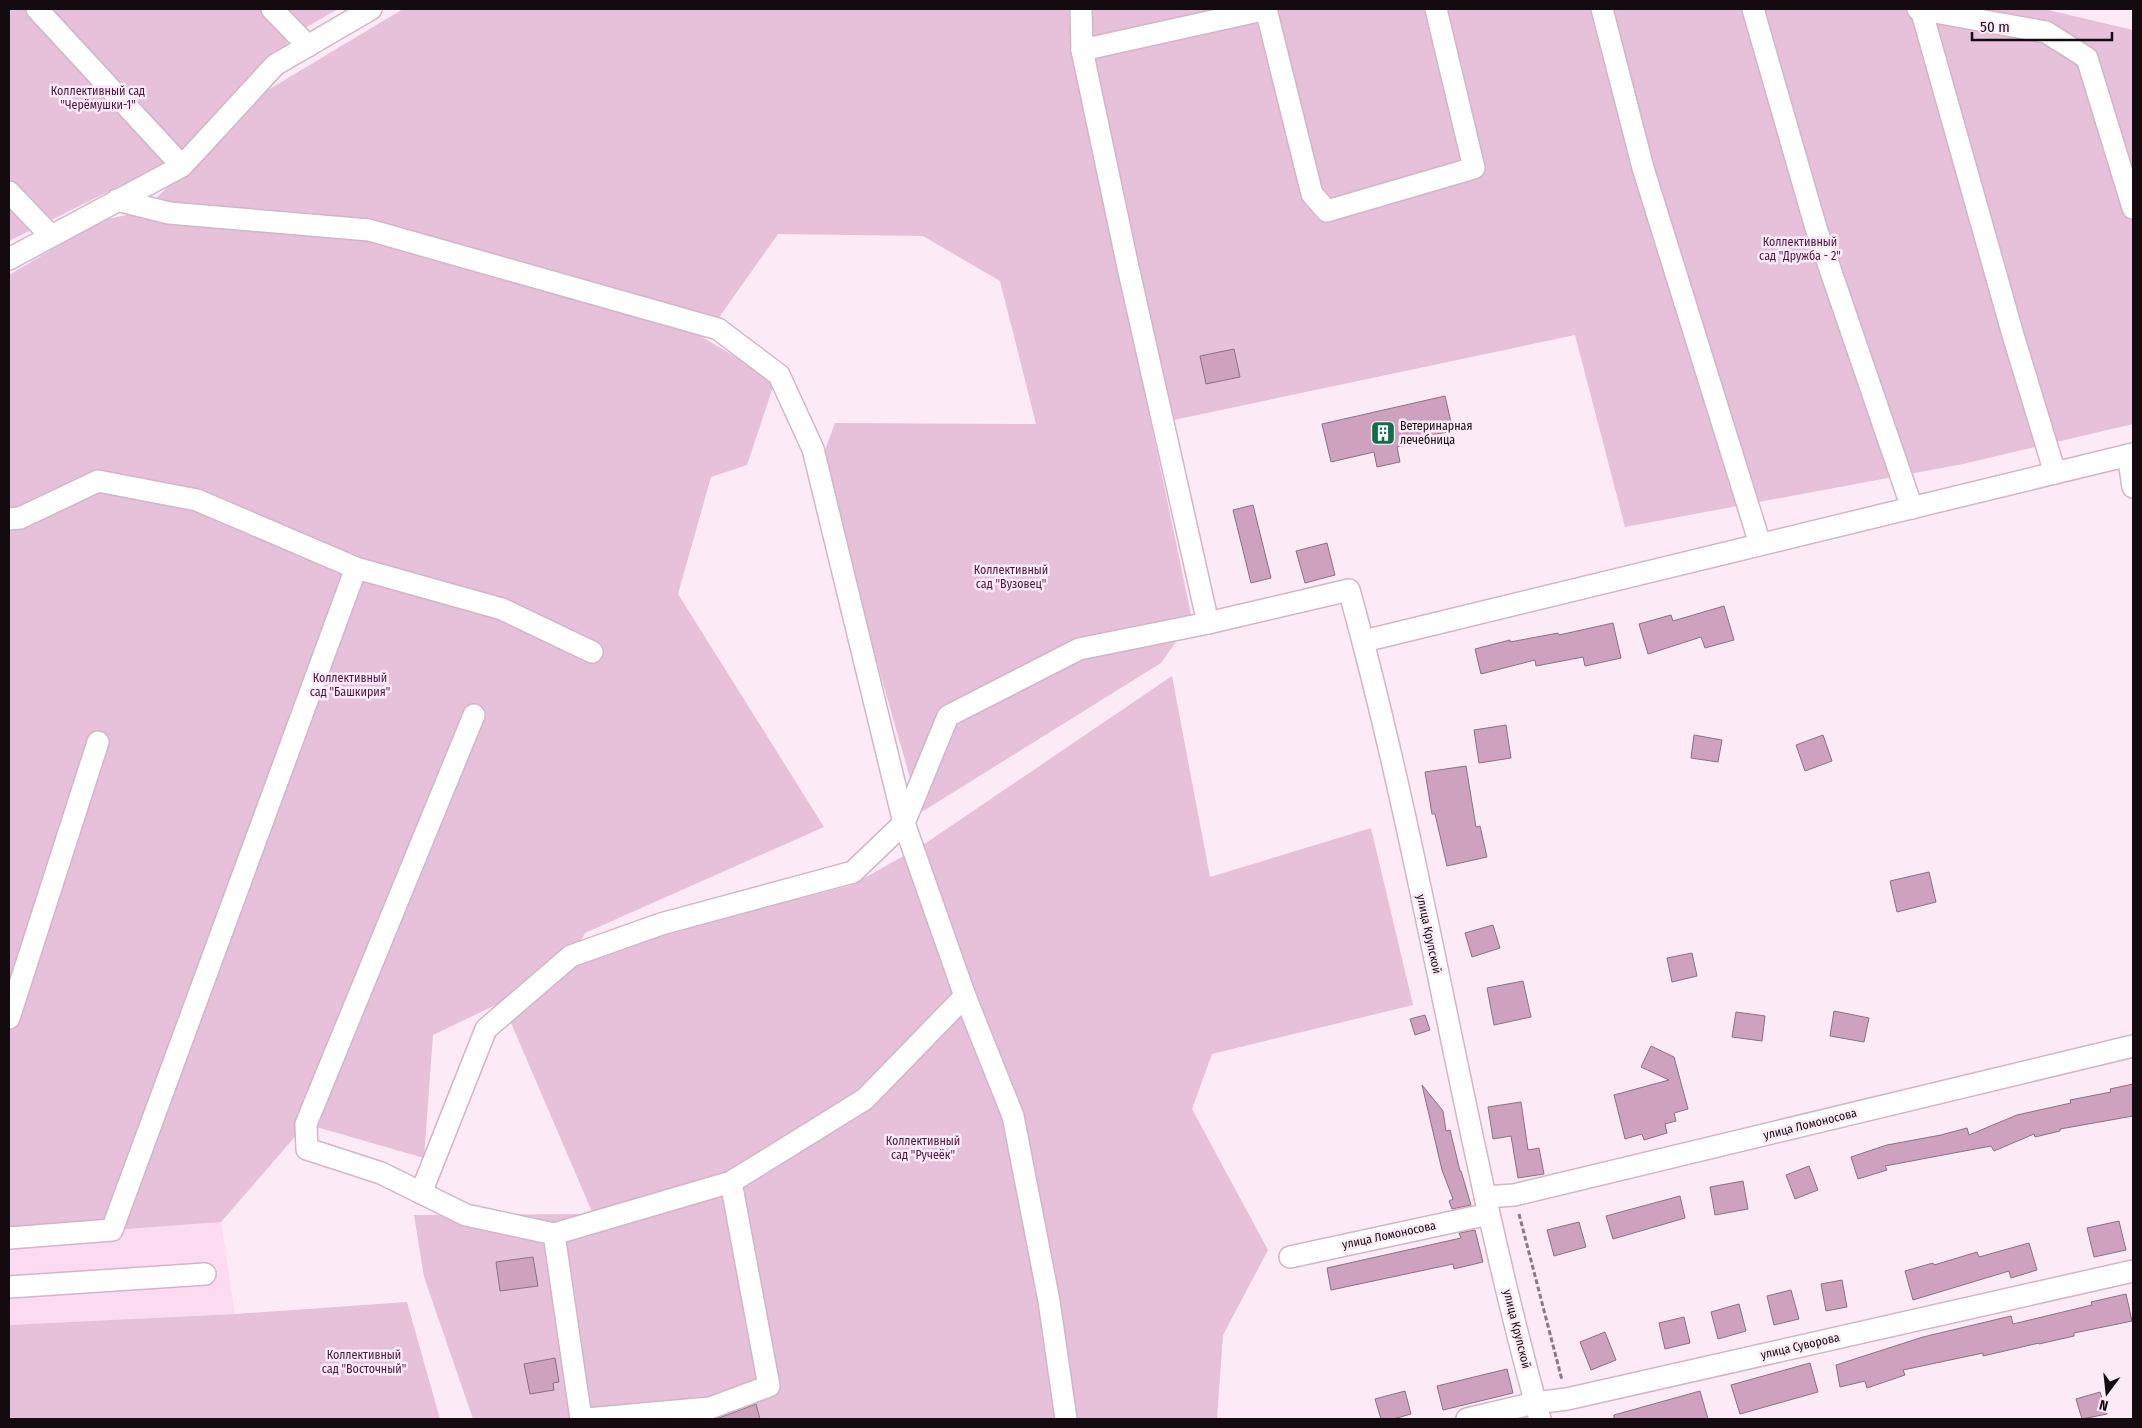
<svg xmlns="http://www.w3.org/2000/svg" width="2142" height="1428" font-family="'Fira Sans Condensed',sans-serif">
	<style>
		.built { fill: #fcdaf0 }
		.green { fill: #e7c0da }
		.building { fill: #cea2bf; stroke: #897181 }
		.lines { fill: none; stroke-linecap: round; stroke-linejoin: round }
		.minor-casing { stroke: #d1b6c7; stroke-width: 24 }
		.path { stroke: #887b84; stroke-width: 3; stroke-dasharray: 5 2.5; stroke-linecap: butt }
		.minor { stroke: #fff; stroke-width: 21 }
		.labels { text-anchor: middle; dominant-baseline: central; stroke-width: 5; stroke-linejoin: round; paint-order: stroke }
		.park-label { font-size: 12px; fill: #4a163d; stroke: #fcebf6 }
		.poi-label { font-size: 12px; fill: #140b11; stroke: #fcebf6; text-anchor: start }
		.street-label { font-size: 12px; fill: #140b11; stroke: #fcebf6 }
	</style>
	<rect width="100%" height="100%" fill="#fcebf6"/>
	<path class="built" d="M221 1222 235 1314 9 1325V1238Z"/>
	<g class="green">
		<path d="M9 9H338L298 32 178 157 9 241Z"/>
		<path d="M403 9H1069L1071 41 1192 619 1161 663 920 813 820 463 835 423 1036 424 1000 281 923 236 778 234 715 323 366 224 147 207 268 90Z"/>
		<path d="M1092 9H2044L2133 30V424L1963 464 1625 527 1575 335 1169 421 1093 48Z"/>
		<path d="M132 214 403 243 674 320 775 381 747 465 711 477 678 594 824 827 585 933 572 956 852 885 923 845 1172 676 1210 877 1371 828 1413 1005 1212 1054 1192 1109 1268 1250 1223 1335 1217 1419H473L424 1277 414 1215 593 1214 502 1002 433 1035 424 1158 306 1124 221 1222 9 1238V275L102 220Z"/>
		<path d="M407 1302 440 1419H9V1325L235 1314Z"/>
	</g>
	<g class="building">
		<path d="M1234 349 1240 377 1206 384 1200 356Z"/>
		<path d="M1445 396 1453 431 1432 435 1433 439 1397 447 1400 462 1377 467 1374 452 1331 462 1322 424Z"/>
		<path d="M1253 505 1271 578 1251 583 1233 510Z"/>
		<path d="M1327 543 1335 575 1305 583 1296 551Z"/>
		<path d="M1724 606 1734 640 1705 648 1701 637 1648 654 1639 624 1671 615 1673 621Z"/>
		<path d="M1613 623 1621 658 1585 666 1583 657 1536 666 1535 660 1481 674 1475 649 1510 640V642L1558 633 1559 635Z"/>
		<path d="M1506 725 1511 758 1479 763 1474 730Z"/>
		<path d="M1694 735 1722 740 1718 762 1691 758Z"/>
		<path d="M1823 735 1832 761 1805 771 1796 745Z"/>
		<path d="M1466 766 1476 827 1480 826 1487 857 1447 866 1435 814H1432L1425 772Z"/>
		<path d="M1929 872 1936 902 1897 912 1890 881Z"/>
		<path d="M1493 925 1500 948 1472 957 1465 933Z"/>
		<path d="M1692 953 1697 976 1672 982 1667 958Z"/>
		<path d="M1523 981 1531 1017 1494 1025 1487 988Z"/>
		<path d="M1834 1011 1869 1018 1864 1042 1830 1036Z"/>
		<path d="M1736 1012 1765 1016 1762 1041 1732 1037Z"/>
		<path d="M1425 1015 1430 1030 1415 1035 1410 1019Z"/>
		<path d="M1651 1046 1674 1057 1688 1109 1674 1113 1676 1121 1665 1124 1667 1133 1644 1140 1642 1134 1625 1139 1614 1095 1669 1080 1641 1067Z"/>
		<path d="M2133 1084V1116L2060 1129V1131L2035 1137 2034 1134 1994 1151 1991 1146 1885 1166 1887 1170 1858 1179 1851 1157 1887 1145 1941 1135 1967 1128 1969 1135 2017 1115 2071 1103 2070 1100 2111 1092 2110 1089Z"/>
		<path d="M1422 1085 1443 1111 1446 1131 1450 1130 1460 1171H1461L1471 1205 1452 1209 1449 1201 1453 1199 1442 1170Z"/>
		<path d="M1521 1102 1528 1150 1539 1148 1544 1174 1518 1178 1511 1136 1493 1139 1488 1107Z"/>
		<path d="M1809 1166 1818 1190 1795 1199 1786 1175Z"/>
		<path d="M1743 1181 1748 1209 1715 1215 1710 1187Z"/>
		<path d="M1680 1196 1685 1218 1613 1239 1606 1216Z"/>
		<path d="M2119 1221 2126 1250 2094 1257 2087 1228Z"/>
		<path d="M1579 1222 1586 1247 1554 1256 1547 1230Z"/>
		<path d="M1475 1230 1483 1262 1454 1269 1453 1264 1331 1290 1327 1268 1461 1238 1459 1233Z"/>
		<path d="M2029 1243 2037 1270 2011 1278 2009 1271 1913 1300 1905 1271 1933 1263 1934 1265 1977 1252 1979 1257Z"/>
		<path d="M533 1257 538 1286 500 1291 496 1262Z"/>
		<path d="M1842 1280 1847 1307 1826 1311 1821 1284Z"/>
		<path d="M1791 1290 1799 1319 1774 1325 1767 1296Z"/>
		<path d="M2126 1294 2132 1321 2074 1333V1336L2039 1344V1343L1983 1356V1353L1903 1370 1905 1375 1867 1388 1865 1381 1840 1387 1836 1365 1923 1337 2011 1316 2013 1324 2092 1305 2091 1302Z"/>
		<path d="M1739 1304 1746 1331 1718 1339 1711 1312Z"/>
		<path d="M1684 1317 1690 1343 1665 1349 1659 1323Z"/>
		<path d="M1605 1332 1616 1360 1591 1370 1580 1342Z"/>
		<path d="M555 1358 559 1382 553 1383 554 1390 530 1394 524 1364Z"/>
		<path d="M1810 1363 1818 1392 1740 1414 1731 1385Z"/>
		<path d="M1507 1369 1513 1393 1443 1410 1437 1386Z"/>
		<path d="M1405 1391 1411 1414 1393 1419H1381L1375 1399Z"/>
		<path d="M1700 1391 1708 1419H1614V1415Z"/>
		<path d="M2100 1392 2107 1414 2082 1419 2076 1399Z"/>
		<path d="M756 1404 760 1419H716Z"/>
	</g>
	<g class="lines">
		<defs>
			<g id="minor">
				<path d="M37 9 182 166"/>
				<path d="M272 9 308 46"/>
				<path d="M1081 9 1082 50 1128 267 1208 623"/>
				<path d="M1266 9 1312 194 1327 211 1474 168 1436 9"/>
				<path d="M1602 9 1643 168 1760 544"/>
				<path d="M1753 9 1816 228 1912 508"/>
				<path d="M1918 9 2046 32 2087 58 2133 208"/>
				<path d="M1921 9 2013 335 2055 473"/>
				<path d="M1082 50 1267 9"/>
				<path d="M9 192 51 236"/>
				<path d="M117 200 169 213 369 230 718 329 779 375 813 449 904 823 965 996 1013 1116 1049 1301 1066 1419"/>
				<path d="M9 259 182 166 275 65 371 9"/>
				<path d="M2128 455 2133 487"/>
				<path d="M9 519 20 518 98 481 197 500 356 568 502 609 592 652"/>
				<path d="M1364 641 2133 454"/>
				<path d="M474 715 306 1124 307 1149 381 1173 466 1215 554 1234"/>
				<path d="M9 1018 98 742"/>
				<path d="M421 1193 486 1029 571 956 661 924 853 872 904 823 948 716 1079 649 1208 623 1349 590C1425 863 1464 1146 1540 1419"/>
				<path d="M1485 1197 1514 1195 2133 1046"/>
				<path d="M9 1238 112 1230 356 568"/>
				<path d="M1290 1257 1489 1214"/>
				<path d="M9 1287 205 1274"/>
				<path d="M581 1419 554 1234 731 1182 865 1099 965 996"/>
				<path d="M587 1419 710 1408 769 1386 731 1182"/>
				<path d="M1467 1419 1535 1403 1567 1399 2133 1271"/>
			</g>
		</defs>
		<use href="#minor" class="minor-casing"/>
		<path class="path" d="M1519 1214 1562 1380"/>
		<use href="#minor" class="minor"/>
	</g>
	<defs>
		<symbol id="building-square" viewBox="-11 -11 22 22"><rect x="-9" y="-9" width="18" height="18" rx="4" fill="#0c7148" stroke="#fcebf6"/><path d="M-4-6H4V6H1V3H-1V6H-4ZM-2.5-4.3h1.7v1.8h-1.7ZM.8-4.3h1.7v1.8H.8ZM-2.5-1h1.7V.8h-1.7ZM.8-1h1.7V.8H.8Z" fill="#fff"/></symbol>
	</defs>
	<g fill-rule="evenodd">
		<use href="#building-square" x="1369" y="419" width="28" height="28"/>
	</g>
	<g class="labels">
		<g class="park-label">
			<text x="98" y="91">Коллективный сад<tspan x="98" dy="14">"Черёмушки-1"</tspan></text>
			<text x="1800" y="242">Коллективный<tspan x="1800" dy="14">сад "Дружба - 2"</tspan></text>
			<text x="1011" y="570">Коллективный<tspan x="1011" dy="14">сад "Вузовец"</tspan></text>
			<text x="350" y="678">Коллективный<tspan x="350" dy="14">сад "Башкирия"</tspan></text>
			<text x="923" y="1141">Коллективный<tspan x="923" dy="14">сад "Ручеёк"</tspan></text>
			<text x="364" y="1355">Коллективный<tspan x="364" dy="14">сад "Восточный"</tspan></text>
		</g>
		<g class="poi-label">
			<text x="1400" y="426">Ветеринарная<tspan x="1400" dy="14">лечебница</tspan></text>
		</g>
		<g class="street-label">
			<text transform="translate(1429 934) rotate(78)">улица Крупской</text>
			<text transform="translate(1810 1124) rotate(-14)">улица Ломоносова</text>
			<text transform="translate(1389 1235) rotate(-12)">улица Ломоносова</text>
			<text transform="translate(1517 1329) rotate(76)">улица Крупской</text>
			<text transform="translate(1800 1346) rotate(-13)">улица Суворова</text>
		</g>
	</g>
	<rect width="2142" height="1428" fill="none" stroke="#140b11" stroke-width="20"/>
	<g transform="translate(2107 1393) rotate(195)" stroke="#fcebf6" stroke-width="4" paint-order="stroke">
	<path d="M0-4L9 19L0 12L-9 19Z" fill="#140b11"/>
	<text y="-8" font-size="14" font-weight="bold" text-anchor="middle" fill="#140b11">N</text>
	</g>
	<path d="M1972 32v8h140v-8" fill="none" stroke="#140b11" stroke-width="2.5"/>
	<text x="1980" y="32" font-size="15" fill="#140b11" stroke="#fcebf6" stroke-width="4" paint-order="stroke">50 m</text>
</svg>
